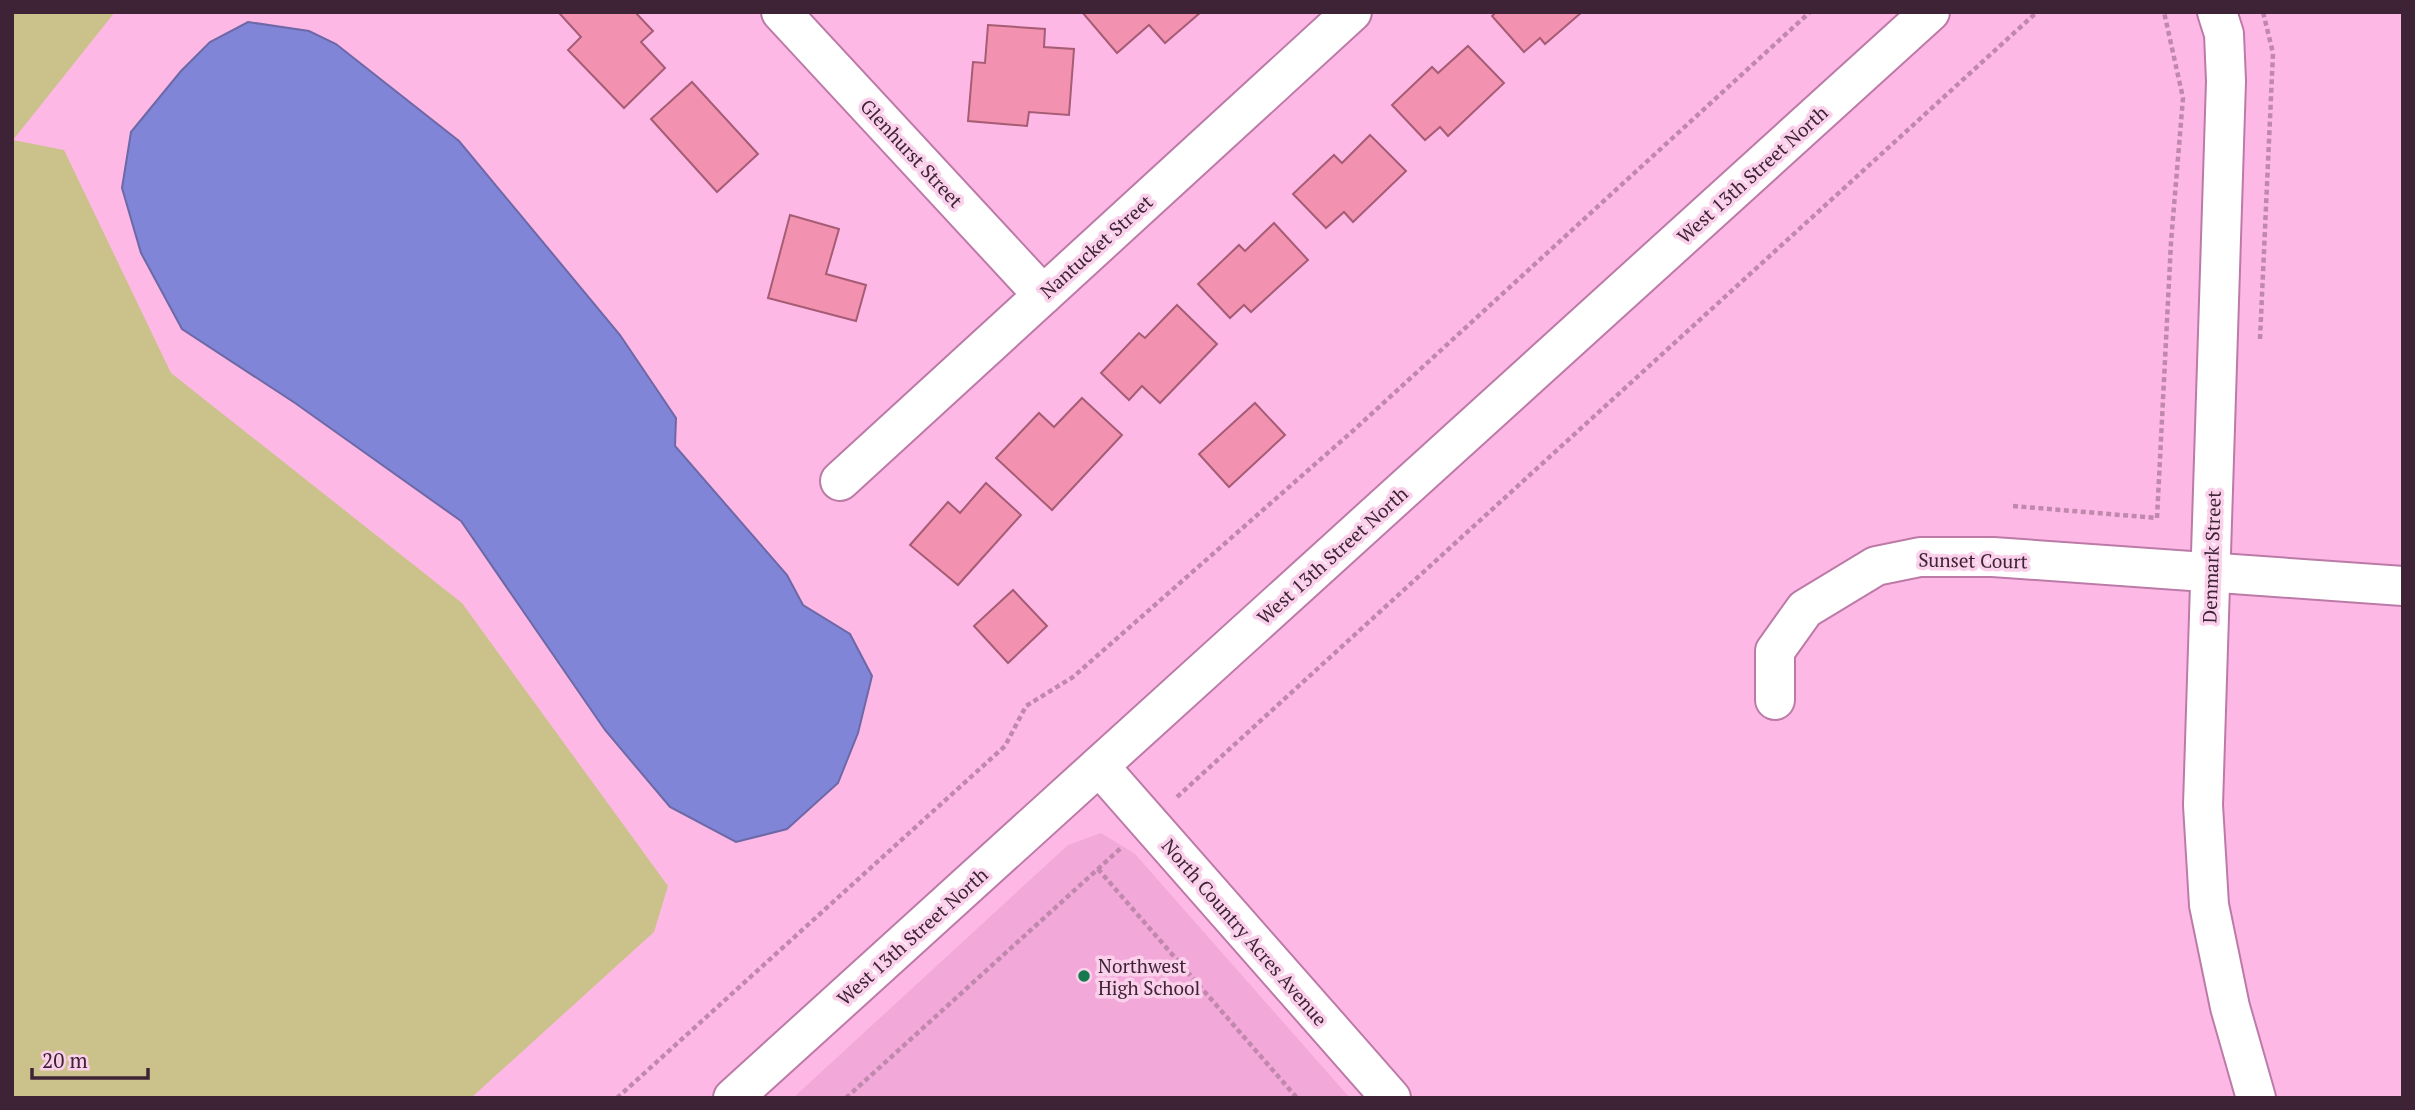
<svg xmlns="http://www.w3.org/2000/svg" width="2415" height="1110" font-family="'PT Serif',serif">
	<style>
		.built { fill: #f2a8d9 }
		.green { fill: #cbc28b }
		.water { fill: #8185d7; stroke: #6d68a6; stroke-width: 2 }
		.building { fill: #f292b0; stroke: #a55c74; stroke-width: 2 }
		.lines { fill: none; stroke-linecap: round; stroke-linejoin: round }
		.minor-casing { stroke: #bc7ba7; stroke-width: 42 }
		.path { stroke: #c088ad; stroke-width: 4.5; stroke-dasharray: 5 3.5; stroke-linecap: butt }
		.minor { stroke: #fff; stroke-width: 38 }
		.poi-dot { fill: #15784f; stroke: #fbd0eb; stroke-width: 2.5 }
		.labels { text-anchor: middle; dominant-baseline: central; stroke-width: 7; stroke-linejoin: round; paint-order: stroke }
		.street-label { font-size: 19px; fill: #3d2335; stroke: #fbd0eb }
		.poi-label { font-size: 19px; fill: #3d2335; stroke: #fbd0eb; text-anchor: start }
	</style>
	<rect width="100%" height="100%" fill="#feb8e6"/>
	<path class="built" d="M1101 833 1135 854 1350 1098H793L1068 845Z"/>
	<path class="green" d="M12 12H115L13 140 64 150 171 373 462 603 668 886 654 932 471 1098H12Z"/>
	<path class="water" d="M248 22 309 31 336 44 459 141 620 335 676 418 675 446 787 575 803 605 850 634 872 676 858 733 838 783 787 829 736 842 670 807 605 730 461 521 295 403 182 329 141 253 122 188 131 132 181 71 210 42Z"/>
	<g class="building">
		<path d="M562 12H635L653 31 641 42 665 68 624 108 568 50 581 37 560 14Z"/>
		<path d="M1082 12H1201L1165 43 1149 25 1117 53Z"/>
		<path d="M1496 12H1582L1545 44 1540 38 1524 52 1492 16Z"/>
		<path d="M988 25 1045 29 1044 47 1074 49 1069 115 1029 112 1027 126 968 121 973 62 985 63Z"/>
		<path d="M1468 46 1504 83 1448 136 1440 127 1425 140 1392 105 1432 67 1438 73Z"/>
		<path d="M692 82 758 154 717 192 651 119Z"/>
		<path d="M1370 135 1406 171 1353 222 1344 212 1326 228 1293 194 1334 155 1342 163Z"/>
		<path d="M790 215 839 229 826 274 866 285 856 321 768 298Z"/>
		<path d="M1274 223 1308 260 1251 312 1244 305 1230 318 1198 284 1239 245 1245 251Z"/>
		<path d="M1177 305 1217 344 1160 403 1142 386 1129 400 1101 373 1139 333 1145 338Z"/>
		<path d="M1082 398 1122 435 1052 510 996 458 1039 413 1054 427Z"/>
		<path d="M1255 403 1285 435 1229 487 1199 454Z"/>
		<path d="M986 483 1021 515 958 585 910 545 948 502 960 513Z"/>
		<path d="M1013 590 1047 626 1008 663 974 626Z"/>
	</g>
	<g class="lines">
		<defs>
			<g id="minor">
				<path d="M781 12 1043 295"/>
				<path d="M2217 12 2224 34 2226 81 2203 805 2209 905 2230 1007 2256 1098"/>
				<path d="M840 481 1352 12"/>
				<path d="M1775 700V651L1805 609 1876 566 1920 557H1993L2403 586"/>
				<path d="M1099 766 1391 1098"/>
				<path d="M733 1098 1930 12"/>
			</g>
		</defs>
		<use href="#minor" class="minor-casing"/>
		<g class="path">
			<path d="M2260 339 2273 53 2263 12"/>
			<path d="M2013 506 2157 518 2171 242 2183 98 2164 12"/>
			<path d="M1177 797 2037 12"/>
			<path d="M1098 869 1297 1098"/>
			<path d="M617 1098 1005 746 1026 706 1073 677 1355 429 1810 12"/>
			<path d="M846 1098 1121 848"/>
		</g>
		<use href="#minor" class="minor"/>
	</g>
	<circle class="poi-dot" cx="1084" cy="976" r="7"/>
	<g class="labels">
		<g class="street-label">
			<text transform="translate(912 153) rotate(47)">Glenhurst Street</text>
			<text transform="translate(1752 174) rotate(-42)">West 13th Street North</text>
			<text transform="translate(1096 246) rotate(-42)">Nantucket Street</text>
			<text transform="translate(1332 555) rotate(-42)">West 13th Street North</text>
			<text transform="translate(2211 557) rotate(-88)">Denmark Street</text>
			<text transform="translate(1973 560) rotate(1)">Sunset Court</text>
			<text transform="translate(1245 932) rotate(49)">North Country Acres Avenue</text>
			<text transform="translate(912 936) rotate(-42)">West 13th Street North</text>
		</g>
		<g class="poi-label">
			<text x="1098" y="965">Northwest<tspan x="1098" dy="22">High School</tspan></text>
		</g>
	</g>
	<rect width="2415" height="1110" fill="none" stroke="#3d2335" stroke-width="28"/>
	<path d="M32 1068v10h116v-10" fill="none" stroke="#3d2335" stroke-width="3.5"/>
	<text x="42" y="1068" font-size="21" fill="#3d2335" stroke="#fbd0eb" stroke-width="5" paint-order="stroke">20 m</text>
</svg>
